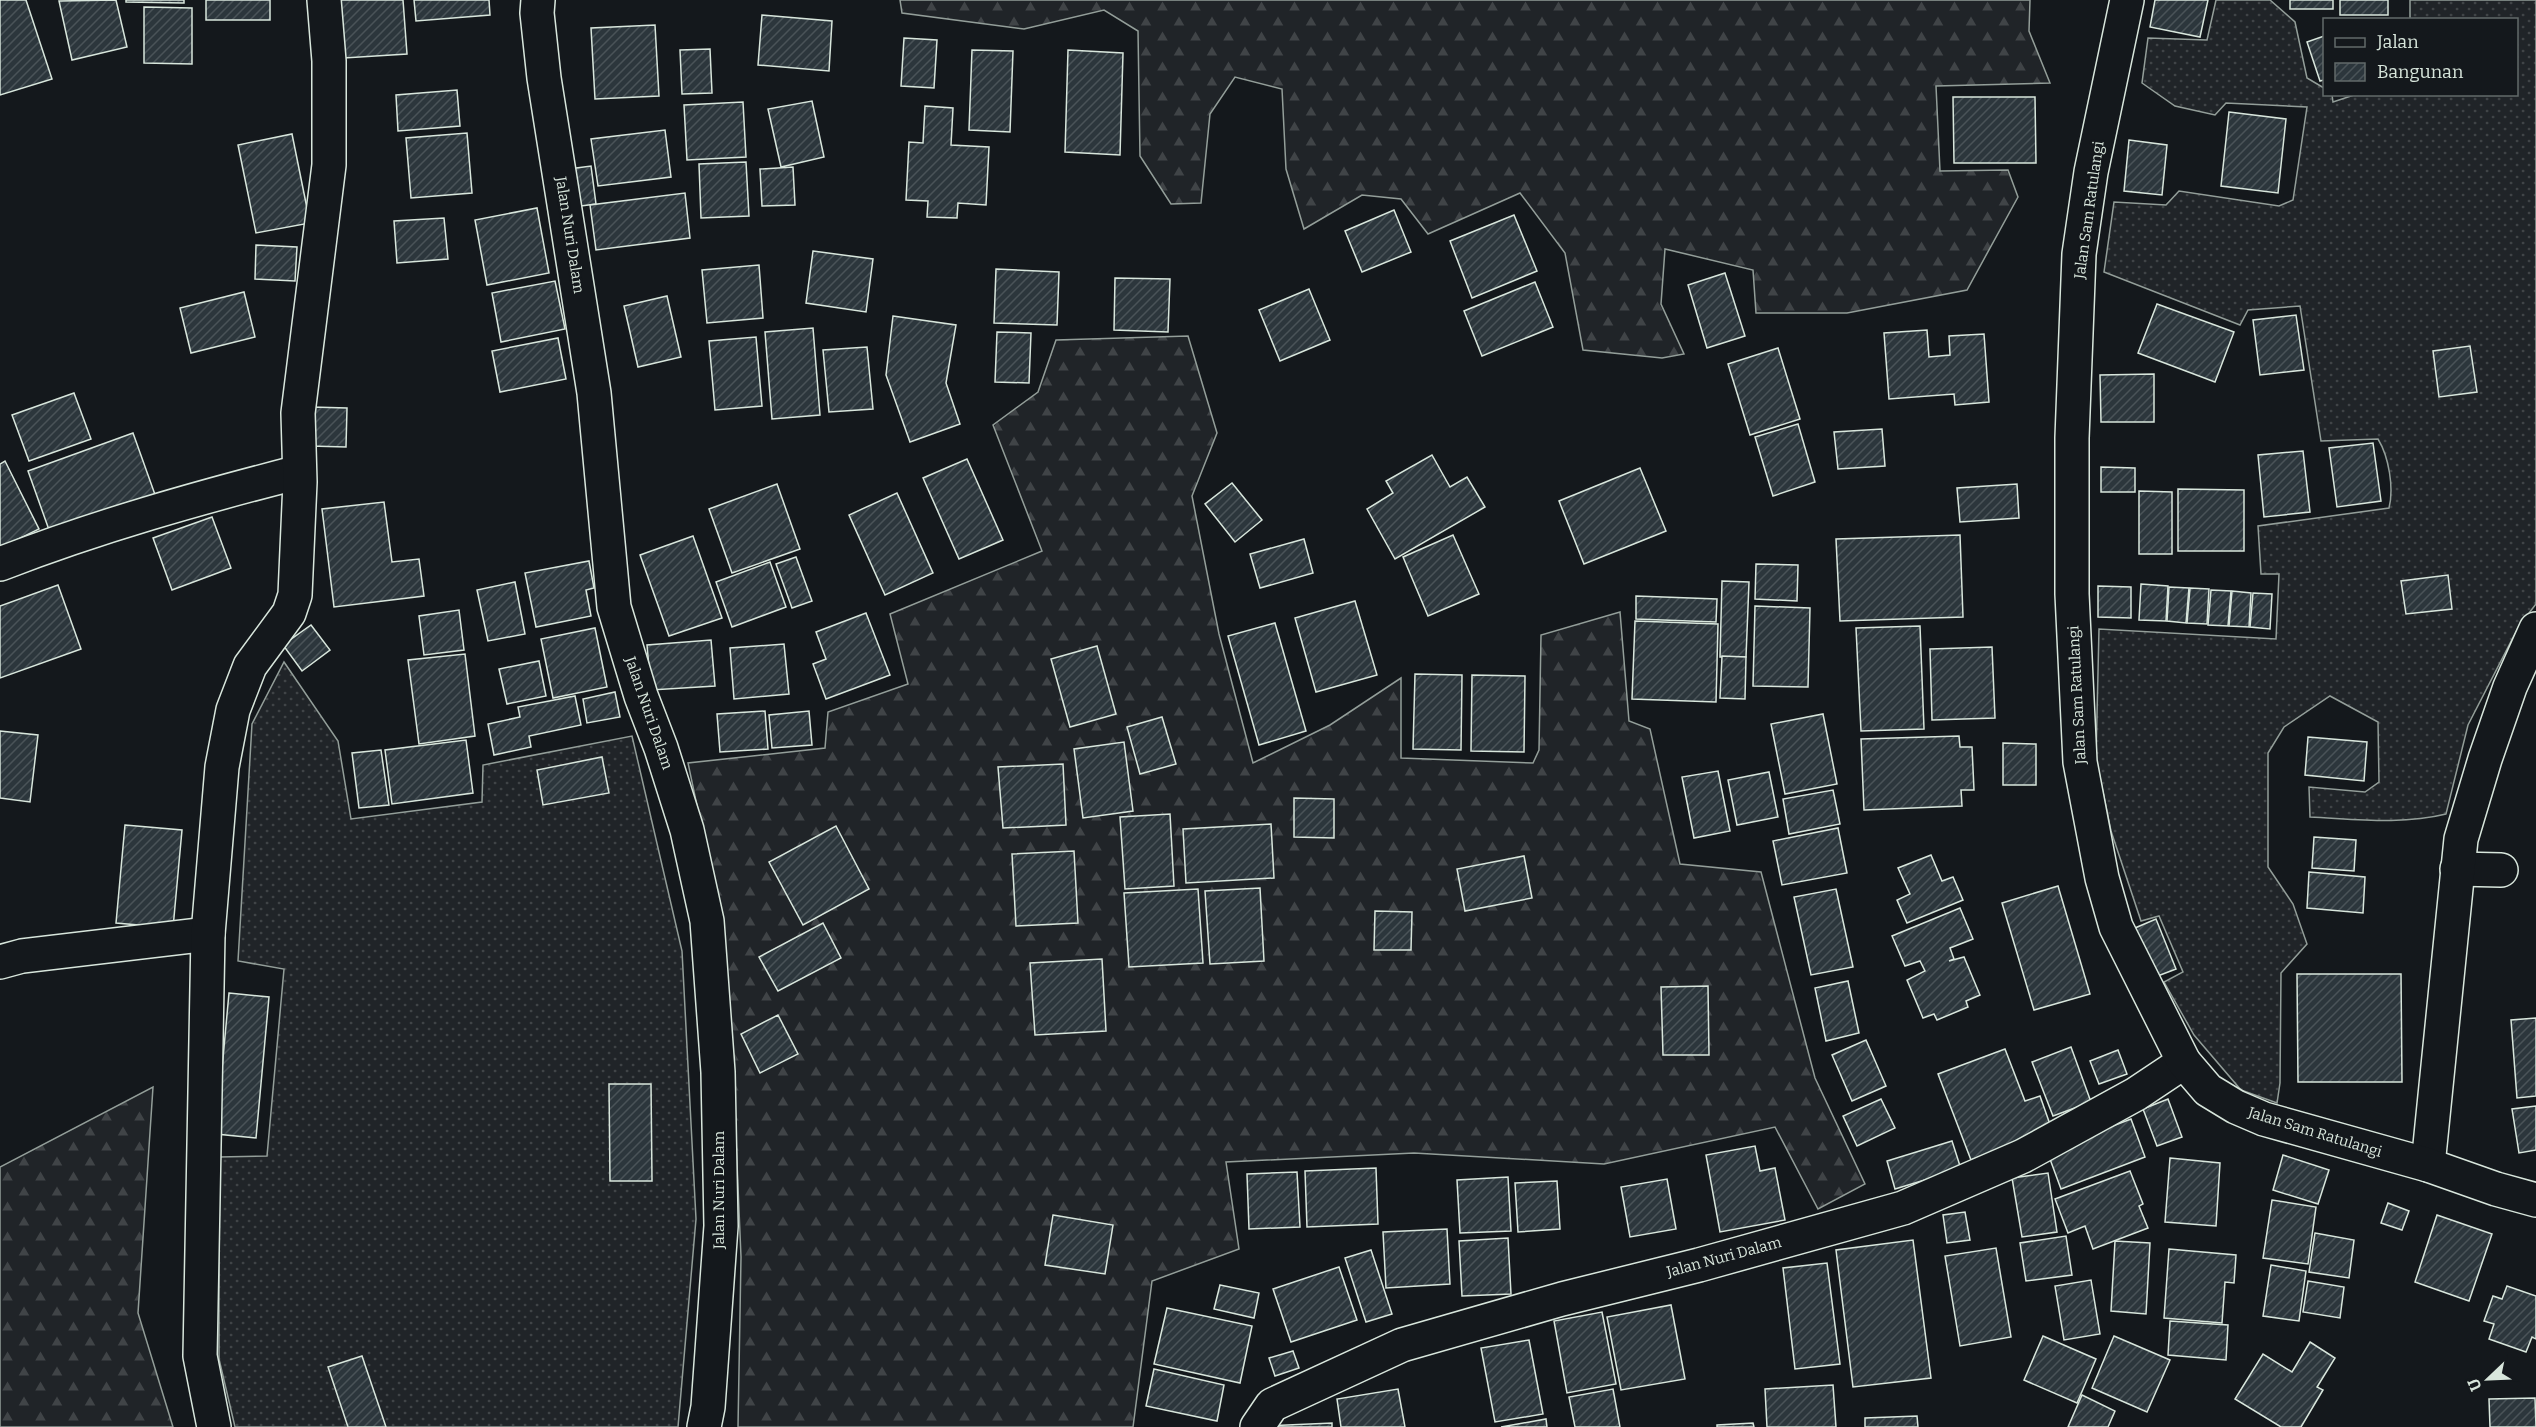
<svg xmlns="http://www.w3.org/2000/svg" width="2536" height="1427" font-family="Bitter,serif">
	<style>
		.grass { fill: url(#grass-dots); stroke: #939e99; stroke-width: 1.5 }
		.forest { fill: url(#forest-firs); stroke: #939e99; stroke-width: 1.5 }
		.building { fill: url(#building-hatch); stroke: #d8e6dc; stroke-width: 1.5 }
		.lines { fill: none; stroke-linecap: round; stroke-linejoin: round }
		.minor-casing { stroke: #d8e6dc; stroke-width: 36 }
		.major-casing { stroke: #d8e6dc; stroke-width: 36 }
		.minor { stroke: #14181c; stroke-width: 33 }
		.major { stroke: #14181c; stroke-width: 33 }
		.labels { text-anchor: middle; dominant-baseline: central; stroke-width: 4.5; stroke-linejoin: round; paint-order: stroke }
		.street-label { font-size: 15px; fill: #d8e6dc; stroke: #14181c }
	</style>
	<defs>
		<pattern id="grass-dots" width="8" height="8" patternUnits="userSpaceOnUse" patternTransform="scale(1.5)"><rect width="8" height="8" fill="#202428"/><path d="M2 2h.1M6 6h.1" fill="none" stroke="#404447" stroke-width="1.8" stroke-linecap="round"/></pattern>
		<pattern id="forest-firs" width="22" height="20" patternUnits="userSpaceOnUse" patternTransform="scale(1.5)"><rect width="22" height="20" fill="#202428"/><path d="M5 1l3.5 6h-7zM16 11l3.5 6h-7z" fill="#404447"/></pattern>
		<pattern id="building-hatch" width="6" height="6" patternUnits="userSpaceOnUse" patternTransform="scale(1.5)"><rect width="6" height="6" fill="#2c363c"/><path d="M-1 1l2-2M0 6l6-6M5 7l2-2" fill="none" stroke="#4a5358"/></pattern>
	</defs>
	<rect width="100%" height="100%" fill="#14181c"/>
	<g class="grass">
		<path d="M2216 0H2270L2295 22 2307 78 2324 88V94L2332 95 2333 102 2357 94H2516V20L2410 19V0H2536V604L2519 626 2468 725 2446 814C2402 825 2355 819 2310 817L2309 787 2365 792 2379 782 2378 722 2330 696 2284 727 2268 753V867L2293 904 2307 944 2281 973 2280 1083 2277 1103 2241 1090 2194 1035 2164 982 2183 972 2159 916 2141 921 2111 831 2096 758 2099 629 2276 639 2279 574H2261L2258 526 2389 508C2394 488 2389 457 2378 439L2321 441 2300 306 2248 310 2240 325 2104 272 2114 202 2166 205 2179 191 2279 206 2293 200 2307 107 2226 103 2215 115 2175 106 2142 83 2148 38 2207 40Z"/>
		<path d="M284 662 338 741 351 819 482 802 483 765 632 736 682 951 696 1219 678 1427H235L219 1359V1157L267 1156 284 969 238 961 252 724Z"/>
	</g>
	<g class="forest">
		<path d="M900 0H2030L2029 31 2050 83 1936 86 1940 171 2008 170 2018 197 1967 290 1847 313H1756L1753 270 1665 249 1661 304 1684 354 1662 358 1583 350 1565 253 1520 193 1428 234 1401 199 1362 195 1304 229 1286 169 1282 89 1235 77 1210 114 1201 203 1171 204 1140 156 1138 31 1104 10 1024 29 902 13Z"/>
		<path d="M1188 336 1217 433 1192 496 1219 634 1253 763 1330 725 1401 678V758L1533 763 1539 750 1541 635 1620 612 1629 721 1650 729 1680 864 1761 872 1815 1078 1865 1184 1818 1209 1775 1127 1604 1164 1414 1153 1226 1162 1239 1249 1152 1281 1133 1427H738L741 1257 733 1069 720 915 688 763 825 748 828 712 908 684 890 614 1042 551 993 425 1038 392 1056 340Z"/>
		<path d="M153 1087 138 1313 173 1427H0V1167Z"/>
	</g>
	<g class="building">
		<path d="M0 0H26L52 79 0 95Z"/>
		<path d="M116 0 127 47 72 60 59 1Z"/>
		<path d="M126 0H184V3L126 2Z"/>
		<rect x="206" y="0" width="64" height="20"/>
		<path d="M340 0H403L407 54 344 58Z"/>
		<path d="M414 0H489L490 15 416 21Z"/>
		<path d="M2155 0H2208L2200 37 2150 27Z"/>
		<rect x="2290" y="0" width="43" height="9"/>
		<rect x="2340" y="0" width="48" height="15"/>
		<path d="M144 7 192 8V64L144 63Z"/>
		<path d="M762 15 832 21 829 71 758 65Z"/>
		<path d="M655 25 659 96 595 99 591 28Z"/>
		<path d="M2324 36V80L2320 81 2307 42Z"/>
		<path d="M904 38 937 40 934 88 901 86Z"/>
		<path d="M710 49 712 93 682 94 680 50Z"/>
		<path d="M972 50 1013 51 1010 132 969 130Z"/>
		<path d="M1068 50 1123 53 1120 155 1065 152Z"/>
		<path d="M457 90 460 126 398 131 396 95Z"/>
		<path d="M1953 97H2035L2036 163H1954Z"/>
		<path d="M812 101 824 157 781 167 768 109Z"/>
		<path d="M743 102 746 157 687 160 684 105Z"/>
		<path d="M925 106 953 108 951 145 989 147 986 205 958 203 957 218 927 217 928 201 906 200 909 142 923 143Z"/>
		<path d="M2229 112 2286 119 2278 193 2221 186Z"/>
		<path d="M665 130 671 177 598 186 591 139Z"/>
		<path d="M467 133 472 193 411 198 406 138Z"/>
		<path d="M292 134 310 223 256 233 238 145Z"/>
		<path d="M2129 140 2167 145 2162 195 2124 191Z"/>
		<path d="M746 162 749 216 701 218 699 164Z"/>
		<path d="M591 166 596 204 573 207 569 169Z"/>
		<path d="M793 167 795 205 762 206 760 169Z"/>
		<path d="M685 193 690 238 596 250 590 205Z"/>
		<path d="M537 208 549 273 487 285 475 220Z"/>
		<path d="M1394 210 1411 252 1362 272 1345 231Z"/>
		<path d="M1514 215 1537 271 1472 298 1450 241Z"/>
		<path d="M444 218 448 259 397 263 394 221Z"/>
		<path d="M256 245 297 247 295 281 255 279Z"/>
		<path d="M813 251 873 259 866 312 806 303Z"/>
		<path d="M759 265 763 318 707 323 702 270Z"/>
		<path d="M996 269 1059 272 1057 325 994 323Z"/>
		<path d="M1725 273 1745 336 1707 348 1688 285Z"/>
		<path d="M1115 278 1170 279 1168 332 1114 330Z"/>
		<path d="M555 281 565 329 501 342 492 293Z"/>
		<path d="M1535 282 1553 327 1482 356 1464 311Z"/>
		<path d="M1309 289 1330 340 1280 361 1259 310Z"/>
		<path d="M244 292 255 337 191 353 180 308Z"/>
		<path d="M667 296 681 357 638 367 624 306Z"/>
		<path d="M2157 304 2234 332 2215 382 2138 353Z"/>
		<path d="M2296 315 2304 370 2260 375 2253 320Z"/>
		<path d="M893 316 956 325 946 383 960 424 910 442 886 375Z"/>
		<path d="M813 328 820 415 772 419 765 332Z"/>
		<path d="M1927 330 1929 357 1950 355 1949 336 1984 334 1989 402 1955 405 1954 394 1889 399 1884 333Z"/>
		<path d="M997 332 1031 333 1029 383 995 382Z"/>
		<path d="M756 337 762 406 715 410 709 341Z"/>
		<path d="M558 338 566 379 500 392 492 351Z"/>
		<path d="M2470 346 2477 392 2439 397 2433 351Z"/>
		<path d="M867 347 873 409 829 412 823 350Z"/>
		<path d="M1778 348 1800 419 1750 435 1728 364Z"/>
		<path d="M2154 374V422H2101L2100 375Z"/>
		<path d="M74 393 91 439 29 461 12 415Z"/>
		<path d="M311 407 347 408 346 447 310 446Z"/>
		<path d="M1798 424 1815 482 1773 496 1755 437Z"/>
		<path d="M1882 429 1885 466 1838 469 1834 432Z"/>
		<path d="M133 433 158 503 53 541 28 471Z"/>
		<path d="M2373 443 2381 501 2337 507 2329 448Z"/>
		<path d="M2303 451 2310 512 2264 517 2258 455Z"/>
		<path d="M1432 455 1450 487 1467 477 1485 507 1395 559 1367 509 1393 493 1386 481Z"/>
		<path d="M967 459 1003 540 959 559 923 478Z"/>
		<path d="M5 461 39 529 0 548V464Z"/>
		<path d="M2101 467 2135 468V492H2101Z"/>
		<path d="M1640 468 1666 531 1584 564 1559 501Z"/>
		<path d="M1232 483 1262 520 1235 542 1205 504Z"/>
		<path d="M777 484 800 549 732 573 709 509Z"/>
		<path d="M2017 484 2019 518 1960 522 1957 488Z"/>
		<path d="M2178 489 2244 490V551H2178Z"/>
		<path d="M2139 491 2172 492V554H2139Z"/>
		<path d="M897 493 933 573 885 595 849 515Z"/>
		<path d="M384 502 392 562 419 559 424 596 334 607 322 509Z"/>
		<path d="M212 517 231 568 172 590 153 538Z"/>
		<path d="M1453 535 1479 594 1428 616 1403 557Z"/>
		<path d="M1960 535 1963 617 1840 621 1836 539Z"/>
		<path d="M693 536 722 618 669 636 640 555Z"/>
		<path d="M1304 539 1313 573 1260 588 1250 554Z"/>
		<path d="M796 557 812 601 792 608 776 564Z"/>
		<path d="M589 561 594 588 586 590 591 616 536 627 525 573Z"/>
		<path d="M770 562 786 607 732 627 716 582Z"/>
		<path d="M1756 564 1798 565 1797 601 1755 599Z"/>
		<path d="M2448 575 2452 609 2406 614 2401 581Z"/>
		<path d="M1722 581 1749 582 1746 657H1720Z"/>
		<path d="M515 582 525 634 488 641 477 590Z"/>
		<path d="M2141 584 2168 586 2166 621 2139 620Z"/>
		<path d="M58 585 81 649 0 678V606Z"/>
		<path d="M2098 586 2131 587V618L2098 617Z"/>
		<path d="M2169 587 2189 588 2186 623 2167 621Z"/>
		<path d="M2190 588 2209 589 2207 624 2187 623Z"/>
		<path d="M2211 590 2231 591 2228 626 2208 625Z"/>
		<path d="M2232 591 2251 593 2249 627 2229 626Z"/>
		<path d="M2253 593 2272 594 2270 629 2250 627Z"/>
		<path d="M1636 596 1717 599 1716 622 1636 619Z"/>
		<path d="M1355 601 1377 675 1316 692 1295 618Z"/>
		<path d="M1755 606 1810 608 1808 687 1753 686Z"/>
		<path d="M459 610 464 650 424 655 419 616Z"/>
		<path d="M866 613 890 675 826 699 813 664 826 659 816 632Z"/>
		<path d="M1635 621 1718 624 1716 702 1632 699Z"/>
		<path d="M1275 623 1306 731 1259 745 1228 636Z"/>
		<path d="M311 625 330 650 302 671 283 645Z"/>
		<path d="M1920 626 1924 729 1861 731 1856 628Z"/>
		<path d="M595 628 607 687 553 698 541 639Z"/>
		<path d="M711 640 715 686 651 690 647 645Z"/>
		<path d="M784 644 789 694 734 699 730 648Z"/>
		<path d="M1097 646 1116 714 1070 727 1051 659Z"/>
		<path d="M1992 647 1995 718 1932 720 1930 649Z"/>
		<path d="M465 654 475 736 419 744 408 660Z"/>
		<path d="M1722 656 1746 657 1745 699 1720 698Z"/>
		<path d="M539 661 546 696 507 704 499 669Z"/>
		<path d="M1415 674 1462 675 1461 750 1413 749Z"/>
		<path d="M1472 675 1525 676 1524 752 1471 751Z"/>
		<path d="M615 692 620 717 587 723 583 699Z"/>
		<path d="M575 696 581 725 529 736 531 747 494 755 488 724 520 717 518 707Z"/>
		<path d="M765 711 768 749 720 752 717 714Z"/>
		<path d="M809 711 812 745 772 748 769 715Z"/>
		<path d="M1823 714 1837 784 1785 794 1771 724Z"/>
		<path d="M1162 717 1176 764 1140 774 1127 727Z"/>
		<path d="M0 731 38 735 30 802 0 798Z"/>
		<path d="M1959 736 1960 747H1972L1974 790H1961L1962 806 1864 810 1861 739Z"/>
		<path d="M2308 737 2367 742 2364 781 2305 775Z"/>
		<path d="M466 740 473 793 392 804 385 750Z"/>
		<path d="M1124 742 1133 811 1083 818 1074 749Z"/>
		<path d="M2003 743 2036 744V785H2003Z"/>
		<path d="M381 750 389 805 359 808 352 753Z"/>
		<path d="M602 757 609 793 543 805 537 770Z"/>
		<path d="M1063 764 1066 825 1003 828 998 767Z"/>
		<path d="M1718 771 1730 831 1694 838 1682 777Z"/>
		<path d="M1769 772 1778 817 1737 825 1728 780Z"/>
		<path d="M1833 790 1840 824 1789 834 1783 799Z"/>
		<path d="M1294 798 1334 799V838L1294 837Z"/>
		<path d="M1170 814 1174 886 1125 889 1120 817Z"/>
		<path d="M1271 824 1274 878 1186 883 1183 829Z"/>
		<path d="M125 825 182 830 173 928 116 923Z"/>
		<path d="M836 826 869 889 803 925 769 862Z"/>
		<path d="M1838 828 1847 873 1782 885 1773 841Z"/>
		<path d="M2314 837 2356 840 2354 871 2312 868Z"/>
		<path d="M1074 851 1078 923 1016 926 1012 854Z"/>
		<path d="M1931 855 1942 881 1953 877 1963 900 1907 923 1897 900 1910 894 1898 868Z"/>
		<path d="M1524 856 1532 898 1465 911 1457 869Z"/>
		<path d="M2309 872 2365 877 2363 913 2307 908Z"/>
		<path d="M2058 886 2090 994 2034 1010 2002 903Z"/>
		<path d="M1260 888 1264 961 1210 964 1205 891Z"/>
		<path d="M1198 889 1203 963 1129 967 1124 893Z"/>
		<path d="M1836 889 1853 967 1811 975 1794 897Z"/>
		<path d="M1960 908 1973 939 1950 948 1954 959 1949 961 1964 957 1980 995 1966 1001 1968 1007 1937 1020 1934 1014 1923 1018 1907 980 1925 971 1920 961 1905 966 1892 936Z"/>
		<path d="M1375 911 1412 912 1411 950H1374Z"/>
		<path d="M2156 919 2176 969 2155 977 2135 928Z"/>
		<path d="M823 923 841 958 778 991 759 957Z"/>
		<path d="M1102 959 1106 1031 1035 1035 1030 963Z"/>
		<path d="M2297 974H2401L2402 1082H2298Z"/>
		<path d="M1848 981 1859 1033 1826 1041 1815 988Z"/>
		<path d="M1708 986 1709 1055H1663L1661 987Z"/>
		<path d="M229 993 269 997 256 1138 216 1134Z"/>
		<path d="M778 1015 798 1054 760 1073 741 1034Z"/>
		<path d="M2536 1018V1096L2517 1098 2511 1020Z"/>
		<path d="M1866 1040 1886 1086 1852 1101 1832 1055Z"/>
		<path d="M2071 1047 2091 1102 2053 1116 2032 1062Z"/>
		<path d="M2005 1049 2025 1101 2040 1096 2052 1130 1971 1160 1938 1074Z"/>
		<path d="M2118 1050 2127 1074 2099 1084 2090 1061Z"/>
		<path d="M609 1084H651L652 1181H610Z"/>
		<path d="M1881 1099 1895 1128 1857 1146 1843 1116Z"/>
		<path d="M2168 1099 2182 1137 2157 1146 2143 1109Z"/>
		<path d="M2536 1106V1150L2519 1153 2512 1109Z"/>
		<path d="M2131 1119 2145 1157 2061 1189 2047 1151Z"/>
		<path d="M1952 1141 1961 1169 1895 1189 1887 1161Z"/>
		<path d="M1755 1146 1760 1171 1775 1168 1785 1220 1720 1232 1706 1155Z"/>
		<path d="M2283 1155 2329 1170 2318 1204 2273 1190Z"/>
		<path d="M2170 1158 2220 1163 2216 1226 2165 1222Z"/>
		<path d="M1376 1168 1378 1224 1307 1227 1305 1171Z"/>
		<path d="M2130 1171 2143 1204 2139 1206 2148 1228 2093 1249 2085 1226 2068 1233 2055 1199Z"/>
		<path d="M1297 1172 1300 1227 1249 1229 1247 1174Z"/>
		<path d="M2048 1173 2057 1232 2022 1237 2012 1178Z"/>
		<path d="M1508 1177 1511 1231 1460 1233 1457 1180Z"/>
		<path d="M1667 1179 1676 1229 1630 1237 1621 1187Z"/>
		<path d="M1557 1181 1560 1229 1518 1232 1515 1183Z"/>
		<path d="M2272 1200 2316 1207 2308 1264 2263 1258Z"/>
		<path d="M2388 1203 2409 1211 2402 1230 2381 1223Z"/>
		<path d="M1965 1212 1970 1240 1947 1243 1943 1215Z"/>
		<path d="M1053 1215 1113 1225 1105 1274 1045 1265Z"/>
		<path d="M2437 1215 2492 1234 2469 1301 2415 1282Z"/>
		<path d="M1447 1229 1450 1284 1386 1288 1383 1232Z"/>
		<path d="M2315 1233 2354 1240 2349 1278 2309 1272Z"/>
		<path d="M2066 1236 2072 1275 2026 1281 2020 1243Z"/>
		<path d="M1508 1238 1511 1294 1462 1296 1459 1241Z"/>
		<path d="M1913 1240 1931 1378 1853 1387 1836 1250Z"/>
		<path d="M2115 1241 2150 1243 2146 1314 2111 1311Z"/>
		<path d="M1996 1248 2011 1337 1960 1346 1945 1256Z"/>
		<path d="M2169 1249 2236 1255 2234 1283 2225 1282 2222 1323 2164 1318Z"/>
		<path d="M1371 1250 1392 1314 1366 1322 1345 1258Z"/>
		<path d="M1827 1263 1840 1364 1795 1369 1783 1268Z"/>
		<path d="M2271 1265 2306 1271 2299 1321 2263 1316Z"/>
		<path d="M1339 1267 1357 1320 1291 1342 1273 1289Z"/>
		<path d="M2091 1280 2100 1334 2064 1340 2055 1286Z"/>
		<path d="M2308 1281 2344 1287 2340 1318 2303 1312Z"/>
		<path d="M1220 1285 1259 1293 1254 1318 1214 1309Z"/>
		<path d="M2507 1286 2536 1296V1339L2532 1337 2526 1352 2489 1339 2494 1324 2484 1321 2493 1296 2502 1299Z"/>
		<path d="M1671 1305 1685 1379 1621 1390 1607 1317Z"/>
		<path d="M1167 1308 1252 1326 1240 1383 1154 1364Z"/>
		<path d="M1602 1312 1616 1384 1567 1393 1554 1321Z"/>
		<path d="M2170 1321 2228 1325 2226 1360 2168 1355Z"/>
		<path d="M2043 1336 2096 1359 2077 1403 2024 1380Z"/>
		<path d="M2114 1336 2170 1360 2147 1412 2092 1388Z"/>
		<path d="M1529 1340 1543 1414 1495 1422 1481 1348Z"/>
		<path d="M2310 1342 2335 1358 2317 1387 2323 1390 2301 1427H2281L2235 1399 2263 1354 2292 1372Z"/>
		<path d="M1293 1351 1299 1368 1275 1376 1269 1358Z"/>
		<path d="M362 1356 386 1427H348L328 1367Z"/>
		<path d="M1154 1369 1224 1385 1217 1421 1146 1406Z"/>
		<path d="M1833 1385 1836 1427H1767L1765 1389Z"/>
		<path d="M1398 1389 1405 1427H1341L1337 1399Z"/>
		<path d="M1613 1389 1620 1427H1575L1569 1397Z"/>
		<path d="M2082 1395 2115 1411 2108 1427H2068Z"/>
		<path d="M2535 1398 2536 1427H2490L2489 1399Z"/>
		<path d="M1917 1416 1918 1427H1865V1418Z"/>
		<path d="M1546 1419 1547 1427H1501Z"/>
		<path d="M1332 1423V1427H1265L1264 1426Z"/>
		<path d="M1753 1423 1754 1427H1717V1425Z"/>
	</g>
	<g class="lines">
		<defs>
			<g id="minor">
				<path d="M538 0 537 13 544 78 594 393 614 607 641 696 661 748 687 830 707 921 718 1072 721 1226 708 1407 704 1427"/>
				<path d="M0 564C98 526 198 498 299 472"/>
				<path d="M2457 869 2501 870"/>
				<path d="M0 962 22 956 208 934"/>
				<path d="M2428 1165 2461 839 2485 759 2510 687 2536 629"/>
				<path d="M1257 1427 1272 1405 1402 1345 1562 1299 1699 1265 1903 1208 2023 1156 2136 1094 2184 1062"/>
			</g>
			<g id="major">
				<path d="M2127 0 2091 172 2079 254 2072 438V594L2080 762 2102 878 2116 927 2184 1062 2208 1090 2236 1107 2264 1119 2428 1165 2496 1189 2536 1200"/>
				<path d="M214 1427 200 1356 208 934 222 767 233 710 250 666 289 613 295 595 300 482 298 413 329 165V61L324 0"/>
			</g>
		</defs>
		<use href="#minor" class="minor-casing"/>
		<use href="#major" class="major-casing"/>
		<use href="#minor" class="minor"/>
		<use href="#major" class="major"/>
	</g>
	<g class="labels">
		<g class="street-label">
			<text transform="translate(2089 210) rotate(-82)">Jalan Sam Ratulangi</text>
			<text transform="translate(570 235) rotate(81)">Jalan Nuri Dalam</text>
			<text transform="translate(2077 695) rotate(-93)">Jalan Sam Ratulangi</text>
			<text transform="translate(649 713) rotate(71)">Jalan Nuri Dalam</text>
			<text transform="translate(2315 1132) rotate(17)">Jalan Sam Ratulangi</text>
			<text transform="translate(719 1190) rotate(-90)">Jalan Nuri Dalam</text>
			<text transform="translate(1724 1257) rotate(-15)">Jalan Nuri Dalam</text>
		</g>
	</g>
	<rect x="2323" y="18" width="195" height="78" fill="#14181c" stroke="#626a69" stroke-width="1.5"/>
	<rect x="2335" y="38" width="30" height="9" fill="#14181c" stroke="#626a69" stroke-width="1.5"/>
	<text x="2377" y="48" font-size="18" fill="#d8e6dc">Jalan</text>
	<rect x="2335" y="63" width="30" height="18" fill="url(#building-hatch)" stroke="#626a69" stroke-width="1.5"/>
	<text x="2377" y="78" font-size="18" fill="#d8e6dc">Bangunan</text>
	<g transform="translate(2488 1379) rotate(247)" stroke="#14181c" stroke-width="4.5" paint-order="stroke">
	<path d="M0-4.5L10 22L0 15L-10 22Z" fill="#d8e6dc"/>
	<text y="-9" font-size="16" font-weight="bold" text-anchor="middle" fill="#d8e6dc">U</text>
	</g>
</svg>
